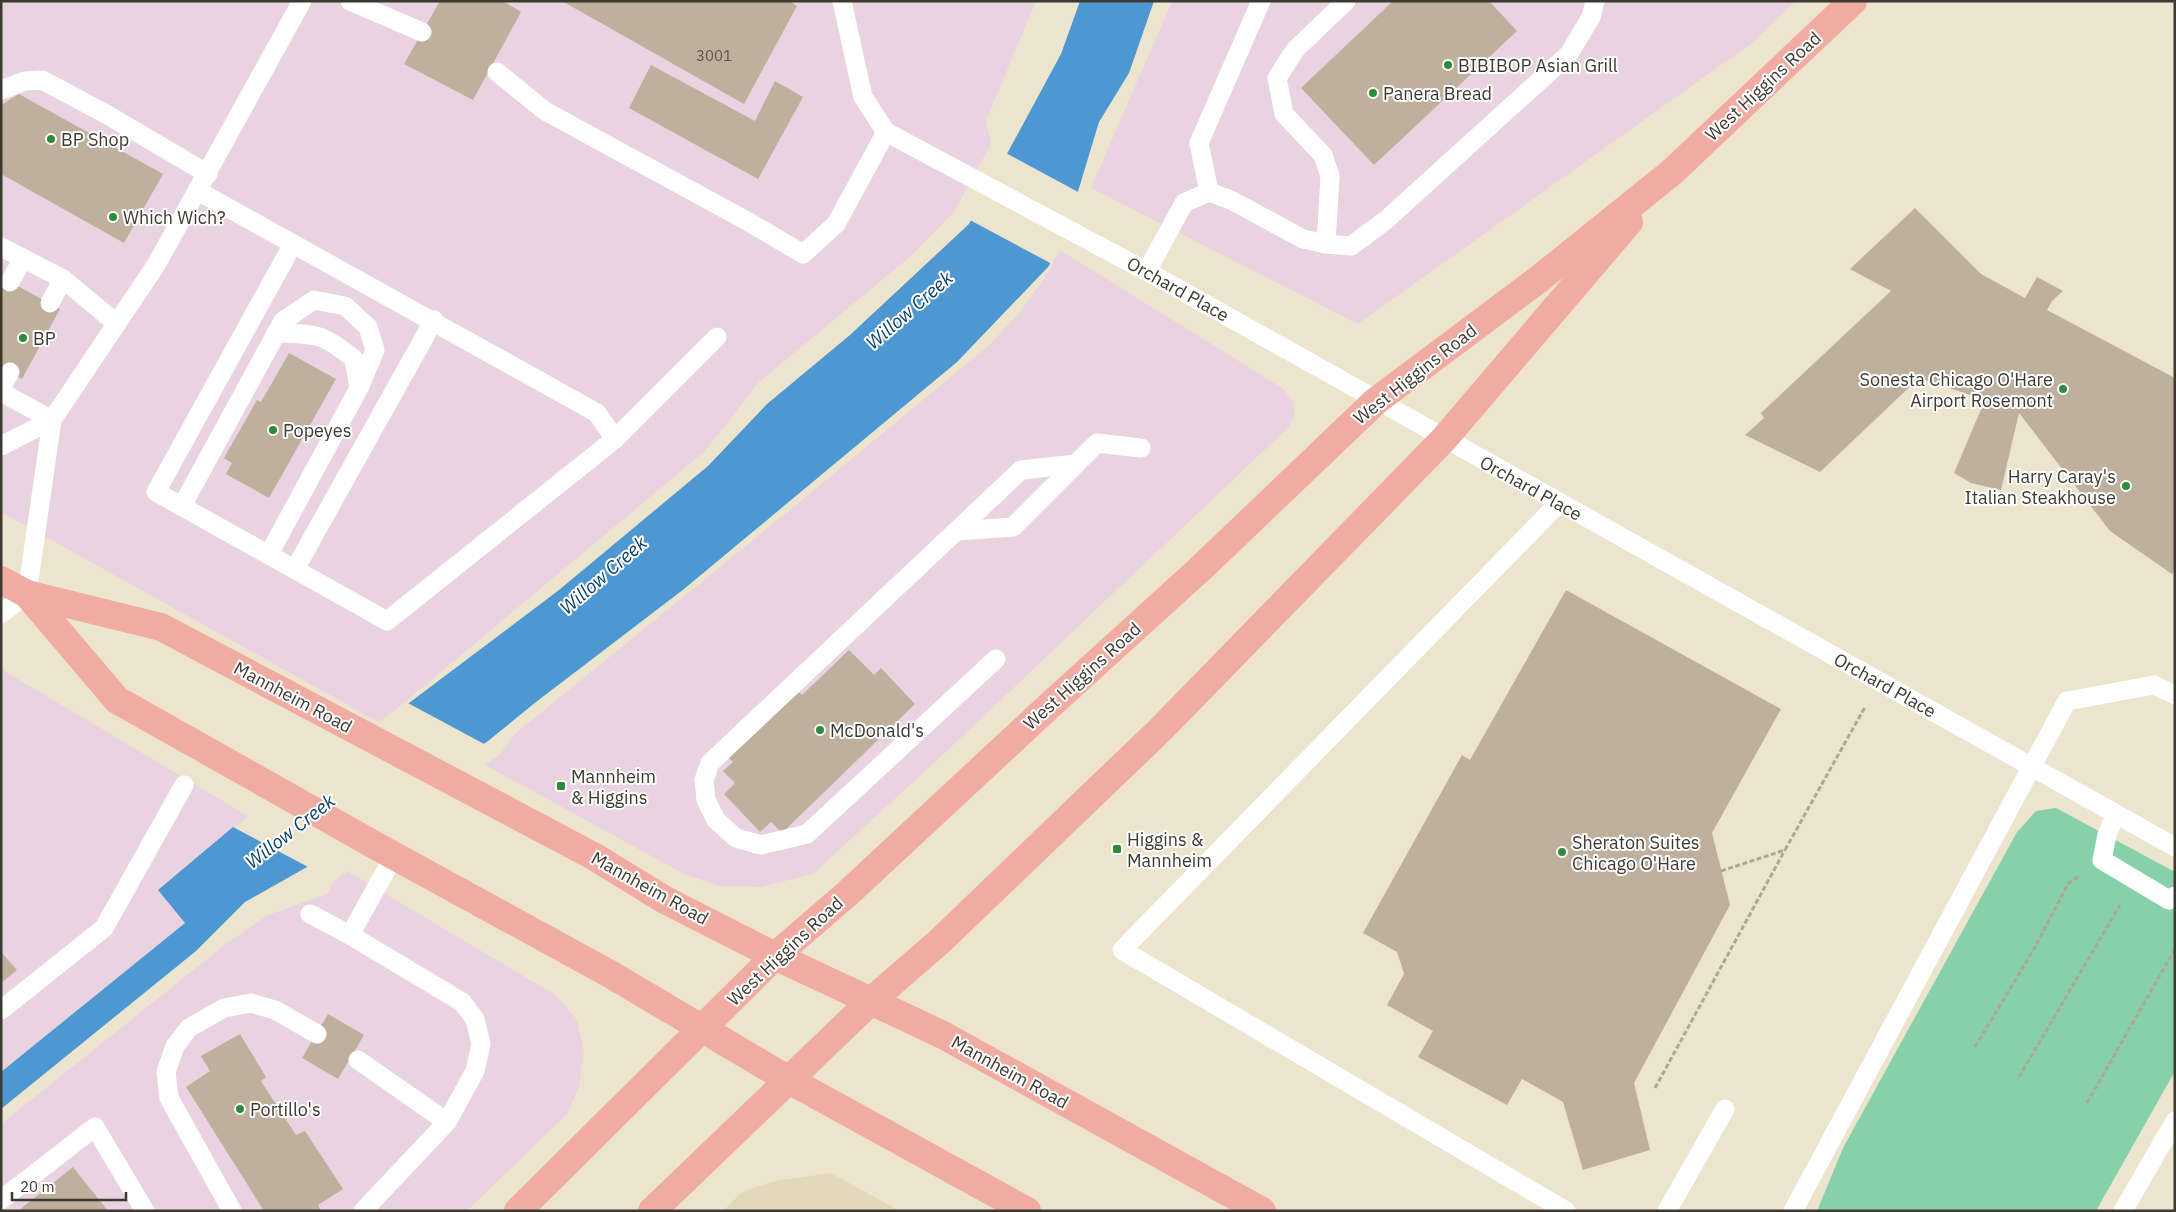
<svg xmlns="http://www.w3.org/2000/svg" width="2176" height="1212" font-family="'IBM Plex Sans',sans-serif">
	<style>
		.commercial { fill: #e9d3e1 }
		.built { fill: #e3d8bb }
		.green { fill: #87d1aa }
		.water { fill: #4d97d3 }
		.pier { fill: #ede4ce }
		.building { fill: #beb09d }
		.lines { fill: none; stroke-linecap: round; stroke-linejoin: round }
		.path { stroke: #aea796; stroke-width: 3; stroke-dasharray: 5 2.5; stroke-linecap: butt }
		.lane { stroke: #fff; stroke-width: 19 }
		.primary { stroke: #f0aba3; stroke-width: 28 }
		.poi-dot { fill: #2e8b3c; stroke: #fff; stroke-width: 2 }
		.labels { text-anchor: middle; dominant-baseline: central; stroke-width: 4; stroke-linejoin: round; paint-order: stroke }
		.number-label { font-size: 15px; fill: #5c574b }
		.poi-label { font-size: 18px; fill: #3c3930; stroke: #fff; text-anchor: start }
		.street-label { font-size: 18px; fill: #3c3930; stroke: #fff }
		.water-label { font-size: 19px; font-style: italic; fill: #023e66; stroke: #fff }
	</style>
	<rect width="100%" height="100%" fill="#ede4ce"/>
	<g class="commercial">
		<path d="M1 1H1036L986 121 991 144 954 212 911 256 759 382 705 451 380 723 1 512Z"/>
		<path d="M1172 1H1796L1752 43 1358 324 1091 188Z"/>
		<path d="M1060 250 1282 388 1292 400 1295 413 1290 426 947 751 813 874 761 887 720 886 684 874 485 765 500 754 516 733 797 504 988 346 1020 312 1044 279Z"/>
		<path d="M1 669 248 816 159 891 186 922 1 1072Z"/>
		<path d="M347 871 557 996 577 1020 584 1053 579 1087 567 1114 467 1211H1V1124L227 943 268 915 327 894 334 881Z"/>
	</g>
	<path class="built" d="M831 1173 900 1211H723L740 1194 750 1189 775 1181Z"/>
	<path class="green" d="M2056 808 2175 872V1071L2096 1211H1817L1843 1148 2017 832 2036 811Z"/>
	<path class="water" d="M1080 1H1154L1129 73 1099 122 1079 188 1049 266 957 362 684 589 536 702 488 741 307 867 245 902 196 951 1 1109V1072L185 923 158 890 233 827 241 826 413 700 559 590 708 466 767 404 850 335 969 224 1061 54Z"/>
	<g class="pier">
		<path d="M1006 153 1080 193 1052 264 968 219Z"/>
		<path d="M406 702 486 745 310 868 233 827 240 824Z"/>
	</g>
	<g class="building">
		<path d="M440 1H503L521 12 473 100 404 64Z"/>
		<path d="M562 1H790L797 6 744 104Z"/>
		<path d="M1393 1H1489L1517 31 1374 165 1301 88Z"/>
		<path d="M651 65 755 121 775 81 803 97 758 179 629 108Z"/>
		<path d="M19 94 163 174 124 243 1 174V105Z"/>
		<path d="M1915 208 1981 274 2025 298 2037 277 2063 291 2052 301 2047 310 2175 378V569L2172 574 2110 531 2019 413 2001 490 1971 483 1954 473 1985 400 1919 378 1820 472 1745 435 1764 418 1761 413 1891 291 1850 269Z"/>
		<path d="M1 277 60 309 22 379 1 368Z"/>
		<path d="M289 353 336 379 269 498 226 474 232 463 224 458 257 400 261 402Z"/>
		<path d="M1566 590 1781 709 1712 833 1730 905 1634 1083 1650 1150 1583 1170 1563 1102 1522 1079 1507 1105 1418 1057 1433 1031 1387 1005 1404 974 1401 964 1397 952 1363 933 1462 755 1470 760Z"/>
		<path d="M849 650 874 675 881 668 915 704 782 833 771 822 760 832 724 794 735 783 723 771 733 762 726 755 795 688 802 695Z"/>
		<path d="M1 952 17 970 1 983Z"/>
		<path d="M328 1014 364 1035 338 1079 302 1058Z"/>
		<path d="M240 1034 266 1077 261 1081 296 1135 305 1131 343 1189 318 1205 321 1211H264L186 1087 210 1071 201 1056Z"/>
		<path d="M73 1167 108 1211H18Z"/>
	</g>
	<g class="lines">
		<g class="path">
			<path d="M1721 871 1785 850 1865 707"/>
			<path d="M1975 1047 2034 949 2068 884 2079 876"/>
			<path d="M2019 1077 2120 905"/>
			<path d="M1655 1088 1785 850"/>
			<path d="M2087 1103 2175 949"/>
		</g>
		<g class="lane">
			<path d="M350 1 422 32"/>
			<path d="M842 1 863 97 886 132 1159 278 2175 847"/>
			<path d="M497 72 545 111 747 221 803 254 836 224 886 132"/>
			<path d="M1 90 25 81 42 80 106 114 208 174"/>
			<path d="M198 191 597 413 615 439"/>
			<path d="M1209 192 1199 143 1261 1"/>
			<path d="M293 244 156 492 387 621 615 439 717 337"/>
			<path d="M1326 244 1330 176 1323 155 1284 114 1277 78 1295 50 1346 1"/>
			<path d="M1 247 63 279 116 323"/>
			<path d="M1147 271 1184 203 1209 192 1231 200 1303 239 1326 244 1351 246 1386 220 1569 54 1591 17 1595 1"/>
			<path d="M10 282 23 258"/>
			<path d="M50 303 63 279"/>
			<path d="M276 333C316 334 322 333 354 359L359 388"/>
			<path d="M1 388 10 372"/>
			<path d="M1 392 52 420"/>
			<path d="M1 446 52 420"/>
			<path d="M1559 503 1122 950 1566 1211"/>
			<path d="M182 506 283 321 314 300 345 306 368 327 375 350 359 388 269 554"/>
			<path d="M957 531 1013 527 1076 464"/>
			<path d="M295 569 434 320"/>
			<path d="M1 614 27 594 52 420 156 265 302 1"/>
			<path d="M996 659 807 834 761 845 736 838 716 820 706 800 704 780 710 763 1021 470 1076 464 1097 443 1141 448"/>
			<path d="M2116 814 2107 835 2102 860 2169 900 2175 896"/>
			<path d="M310 914 350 935"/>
			<path d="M1 1010 104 928 184 785"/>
			<path d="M358 1060 447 1122"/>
			<path d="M1 1200 95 1127 145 1211"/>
			<path d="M232 1211 169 1098 166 1072 175 1046 189 1028 224 1008 251 1003 275 1010 317 1034"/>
			<path d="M363 1211 447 1122 475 1071 481 1044 475 1019 462 1002 350 935 394 856"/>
			<path d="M1667 1211 1725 1109"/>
			<path d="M1793 1211 2067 701 2154 685 2175 695"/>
			<path d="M2123 1211 2175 1121"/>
		</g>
		<g class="primary">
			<path d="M1 580 27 594 161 627 595 857 665 900 775 956 943 1035 1262 1211"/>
			<path d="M27 594 117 700 378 847 610 974 789 1080 1027 1211"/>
			<path d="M518 1211 775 956 848 893 1048 707 1200 569 1376 401 1539 279 1672 172 1853 1"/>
			<path d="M652 1211 872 1000 939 942 1161 729 1444 439 1629 222"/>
		</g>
	</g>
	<g class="poi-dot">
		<circle cx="1448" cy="65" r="5"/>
		<circle cx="1373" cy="93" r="5"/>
		<circle cx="51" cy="139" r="5"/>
		<circle cx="113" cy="217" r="5"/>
		<circle cx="23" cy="338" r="5"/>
		<circle cx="2063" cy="389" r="5"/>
		<circle cx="273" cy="430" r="5"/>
		<circle cx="2126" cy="486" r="5"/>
		<circle cx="820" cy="730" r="5"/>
		<rect x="556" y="781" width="10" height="10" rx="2.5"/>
		<rect x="1112" y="844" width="10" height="10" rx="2.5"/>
		<circle cx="1562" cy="852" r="5"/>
		<circle cx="240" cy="1109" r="5"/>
	</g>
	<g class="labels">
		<g class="number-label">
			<text x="714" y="55">3001</text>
		</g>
		<g class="poi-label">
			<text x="1458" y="65">BIBIBOP Asian Grill</text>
			<text x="1383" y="93">Panera Bread</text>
			<text x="61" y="139">BP Shop</text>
			<text x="123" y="217">Which Wich?</text>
			<text x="33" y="338">BP</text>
			<text x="2053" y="379" text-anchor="end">Sonesta Chicago O'Hare<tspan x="2053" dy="21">Airport Rosemont</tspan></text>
			<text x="283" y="430">Popeyes</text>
			<text x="2116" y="476" text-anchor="end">Harry Caray's<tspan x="2116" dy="21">Italian Steakhouse</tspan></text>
			<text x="830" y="730">McDonald's</text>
			<text x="571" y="776">Mannheim<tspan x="571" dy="21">&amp; Higgins</tspan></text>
			<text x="1127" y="839">Higgins &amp;<tspan x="1127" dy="21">Mannheim</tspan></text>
			<text x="1572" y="842">Sheraton Suites<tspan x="1572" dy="21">Chicago O'Hare</tspan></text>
			<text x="250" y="1109">Portillo's</text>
		</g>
		<g class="street-label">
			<text transform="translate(1763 86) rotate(-43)">West Higgins Road</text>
			<text transform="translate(1178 289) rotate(29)">Orchard Place</text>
			<text transform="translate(1415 374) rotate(-38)">West Higgins Road</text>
			<text transform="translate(1531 488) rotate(29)">Orchard Place</text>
			<text transform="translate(1082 676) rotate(-42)">West Higgins Road</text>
			<text transform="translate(1885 685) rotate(29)">Orchard Place</text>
			<text transform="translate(293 697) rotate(28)">Mannheim Road</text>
			<text transform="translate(650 888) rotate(29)">Mannheim Road</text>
			<text transform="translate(785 951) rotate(-43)">West Higgins Road</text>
			<text transform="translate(1010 1072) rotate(29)">Mannheim Road</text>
		</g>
		<g class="water-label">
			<text transform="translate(909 310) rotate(-41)">Willow Creek</text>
			<text transform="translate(603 575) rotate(-41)">Willow Creek</text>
			<text transform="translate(290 831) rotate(-38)">Willow Creek</text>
		</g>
	</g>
	<rect width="2176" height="1212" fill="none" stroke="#3c3930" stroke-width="5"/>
	<path d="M12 1192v8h114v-8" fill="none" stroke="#3c3930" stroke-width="2.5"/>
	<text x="20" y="1192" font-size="15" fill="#3c3930" stroke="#ffffff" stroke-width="4" paint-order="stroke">20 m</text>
</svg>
